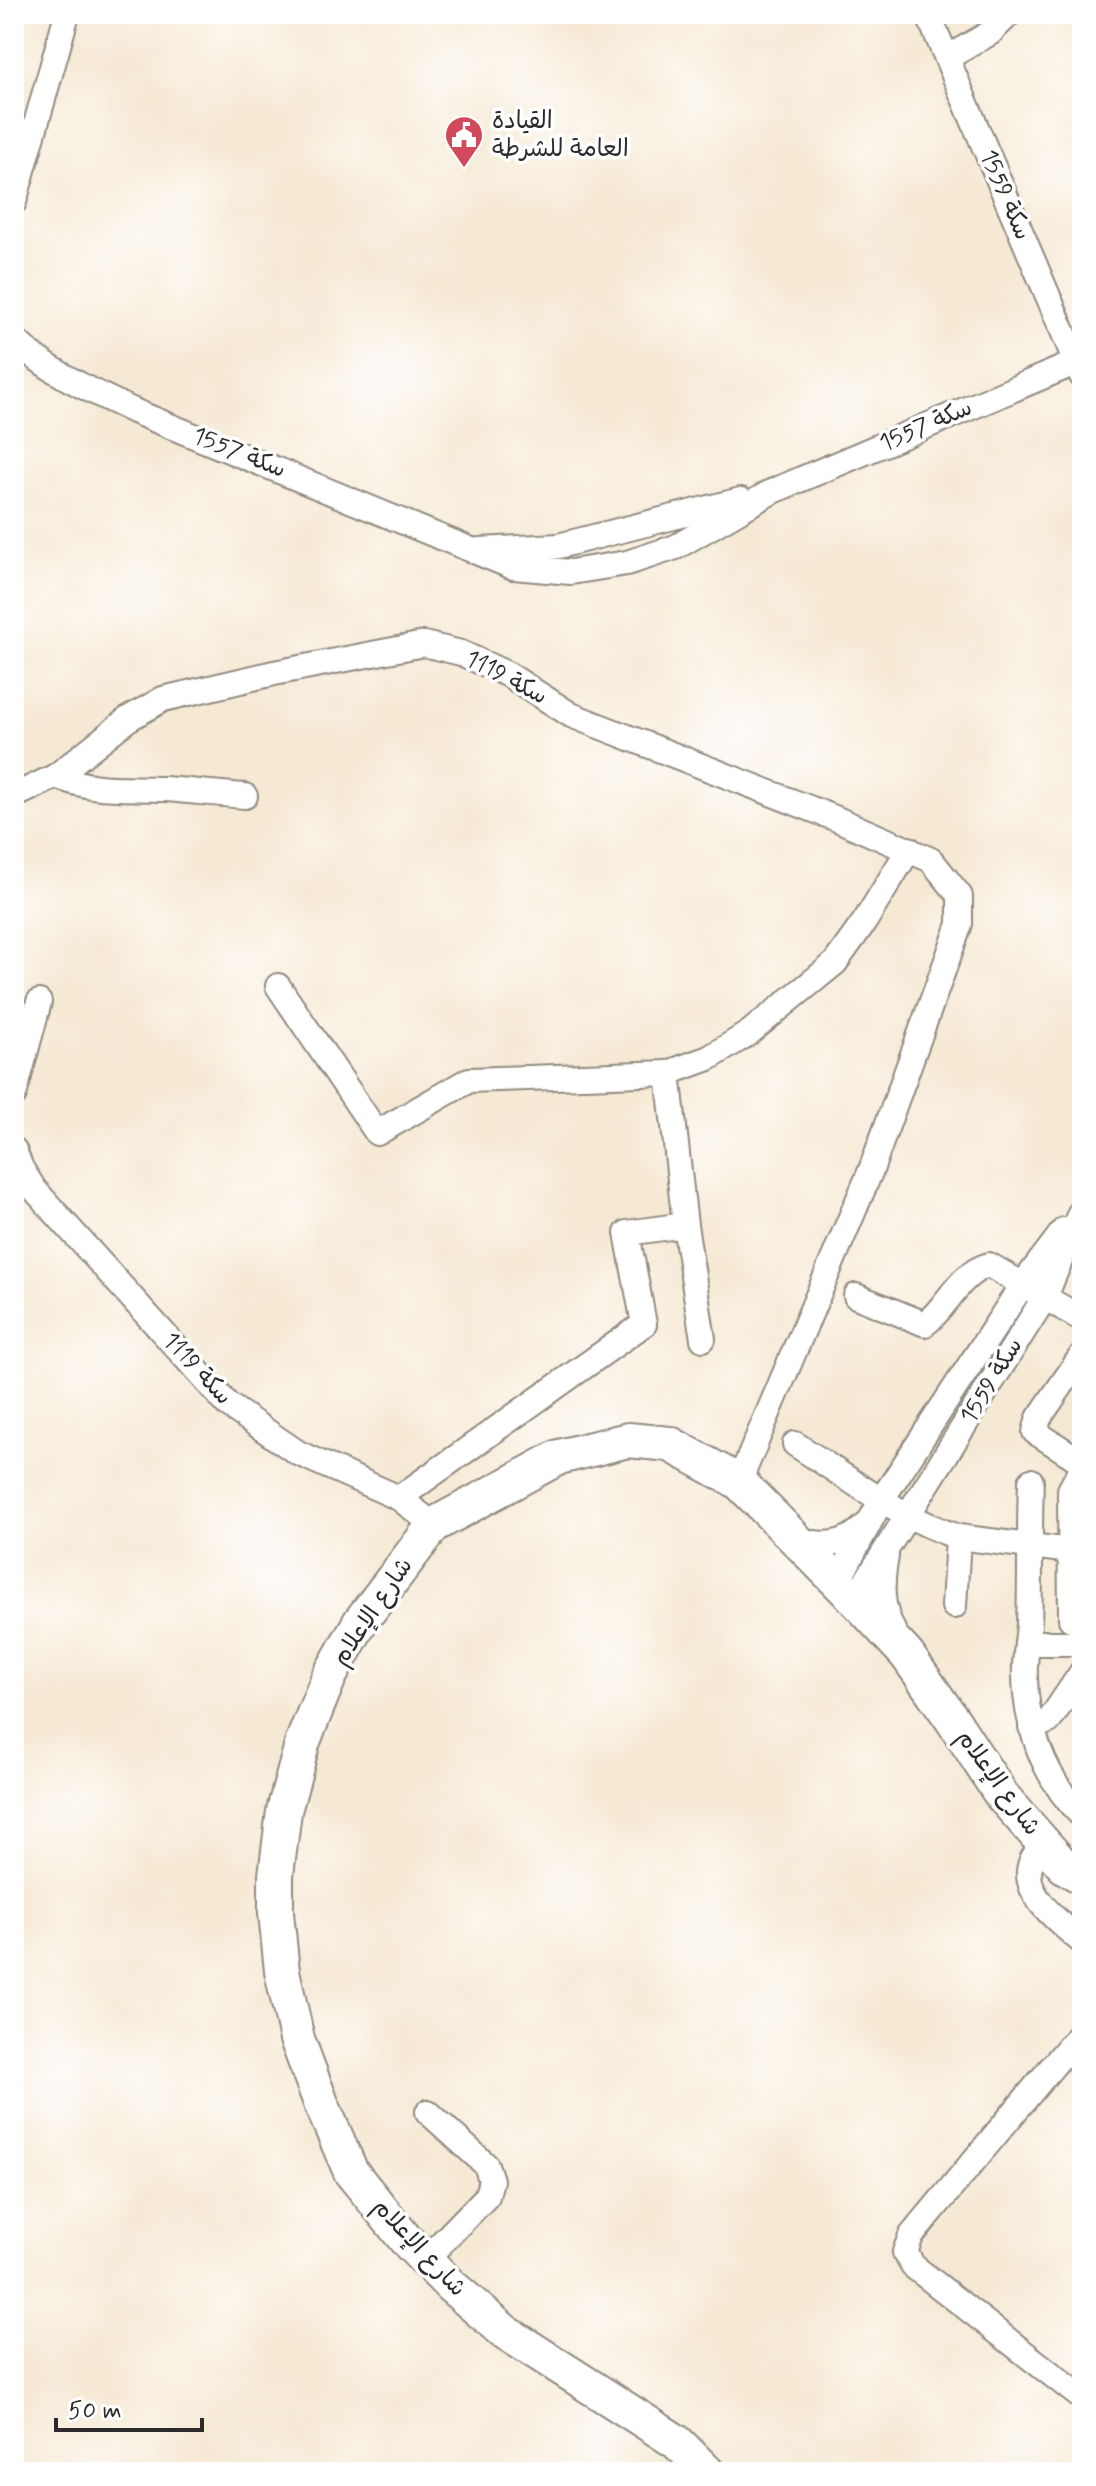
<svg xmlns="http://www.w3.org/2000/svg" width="1096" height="2486" font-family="Mynerve,'Playpen Sans Arabic',sans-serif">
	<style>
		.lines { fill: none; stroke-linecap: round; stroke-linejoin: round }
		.street-casing { stroke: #908a80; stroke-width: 28 }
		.secondary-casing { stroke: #908a80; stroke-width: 38 }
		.street { stroke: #fff; stroke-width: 24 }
		.secondary { stroke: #fff; stroke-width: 34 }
		.labels { text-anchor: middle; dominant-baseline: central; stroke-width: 7; stroke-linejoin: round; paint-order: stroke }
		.poi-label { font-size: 24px; fill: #2b2b2b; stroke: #fff; text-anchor: start }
		.street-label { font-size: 24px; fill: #2b2b2b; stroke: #fff }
	</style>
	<rect width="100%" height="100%" fill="#fff"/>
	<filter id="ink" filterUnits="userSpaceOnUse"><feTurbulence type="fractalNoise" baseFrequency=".0125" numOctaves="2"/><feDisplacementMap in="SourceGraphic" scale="16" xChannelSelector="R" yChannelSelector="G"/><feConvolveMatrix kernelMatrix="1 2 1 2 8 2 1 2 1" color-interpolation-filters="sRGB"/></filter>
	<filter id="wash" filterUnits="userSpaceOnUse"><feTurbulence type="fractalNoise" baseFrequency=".006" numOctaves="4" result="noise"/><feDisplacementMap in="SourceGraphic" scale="32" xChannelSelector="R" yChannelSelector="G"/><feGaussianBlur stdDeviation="1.8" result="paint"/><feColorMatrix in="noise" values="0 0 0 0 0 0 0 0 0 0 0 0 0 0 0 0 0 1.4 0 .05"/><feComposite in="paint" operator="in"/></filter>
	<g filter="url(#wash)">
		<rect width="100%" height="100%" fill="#f6e9d4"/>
	</g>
	<g filter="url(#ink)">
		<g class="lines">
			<defs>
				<g id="street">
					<path d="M928 14 1082 376"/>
					<path d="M947 58 990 33 1009 14"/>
					<path d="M14 202 67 14"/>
					<path d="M14 339C47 372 94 392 136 412L513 567 571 572 627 563 676 547 771 492 1082 360"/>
					<path d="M480 550 558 546 741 500"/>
					<path d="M56 776C94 792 124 787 165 789 192 791 219 794 245 796"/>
					<path d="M14 796 56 776 128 719 163 699 274 673 424 644 461 653 509 675 571 715 837 819 931 860 960 896V924L871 1170 739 1482"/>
					<path d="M278 986 377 1133 469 1080 668 1073"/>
					<path d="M14 1095 39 1002"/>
					<path d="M14 1150 21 1168 34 1189 228 1405 298 1453 399 1498 434 1525"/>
					<path d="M685 1225 703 1339"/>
					<path d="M856 1296 925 1324C948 1306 959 1273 989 1265L1082 1319"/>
					<path d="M1082 1355 1039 1418 1035 1432 1082 1462"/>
					<path d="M795 1444C847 1477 899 1517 958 1537L1071 1551"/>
					<path d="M1031 1481C1029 1528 1031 1576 1029 1623 1028 1637 1026 1651 1025 1665 1023 1720 1043 1778 1082 1816"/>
					<path d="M399 1498 644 1324 627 1233 685 1225 668 1073 709 1058 749 1033 835 963 865 921 909 849"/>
					<path d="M796 1540C824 1546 844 1547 865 1526"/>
					<path d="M886 1556C881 1584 880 1607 894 1632"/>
					<path d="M838 1581 882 1499 1023 1284 1064 1230"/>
					<path d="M855 1599 1045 1297 1082 1208"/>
					<path d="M954 1606 958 1537"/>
					<path d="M1071 1619 1070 1490 1082 1468"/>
					<path d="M1027 1643H1082"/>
					<path d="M1031 1727 1049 1721 1082 1672"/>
					<path d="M1043 1845C1040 1849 1034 1855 1032 1860 1017 1893 1062 1924 1082 1942"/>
					<path d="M1082 2031 911 2236 905 2252 913 2266 1082 2398"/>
					<path d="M425 2260 487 2196 491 2180 486 2165 428 2112"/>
				</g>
				<path id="secondary" d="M707 2472 677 2442 505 2332 450 2285 406 2240 351 2172 321 2103 297 2039 282 1971 276 1913V1875L284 1811 303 1741 329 1677 360 1622 434 1525 559 1457 628 1440 670 1444 739 1482 855 1599 907 1655 954 1722 1002 1796 1064 1866 1082 1877"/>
			</defs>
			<use href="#street" class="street-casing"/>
			<use href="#secondary" class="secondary-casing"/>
			<use href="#street" class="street"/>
			<use href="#secondary" class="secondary"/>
		</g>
	</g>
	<defs>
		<symbol id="civic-pin" viewBox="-11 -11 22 30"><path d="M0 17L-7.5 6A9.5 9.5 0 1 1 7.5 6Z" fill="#d1495b" stroke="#fff"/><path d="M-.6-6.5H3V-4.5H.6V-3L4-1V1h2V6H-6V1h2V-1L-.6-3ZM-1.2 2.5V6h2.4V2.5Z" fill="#fff"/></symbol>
	</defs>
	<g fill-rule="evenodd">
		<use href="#civic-pin" x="442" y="113" width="44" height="60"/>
	</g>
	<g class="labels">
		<g class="poi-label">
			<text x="492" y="121">القيادة<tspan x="492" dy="28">العامة للشرطة</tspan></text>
		</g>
		<g class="street-label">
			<text transform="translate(1005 195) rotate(67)">سكة 1559</text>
			<text transform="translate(926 426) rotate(-23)">سكة 1557</text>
			<text transform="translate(239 453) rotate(22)">سكة 1557</text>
			<text transform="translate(506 678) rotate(28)">سكة 1119</text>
			<text transform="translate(197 1369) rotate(47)">سكة 1119</text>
			<text transform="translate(992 1381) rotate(-58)">سكة 1559</text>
			<text transform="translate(373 1612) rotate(-56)">شارع الإعلام</text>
			<text transform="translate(998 1783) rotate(54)">شارع الإعلام</text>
			<text transform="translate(419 2248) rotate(47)">شارع الإعلام</text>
		</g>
	</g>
	<rect width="1096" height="2486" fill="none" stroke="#fff" stroke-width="48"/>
	<path d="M56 2418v12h146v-12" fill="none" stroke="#2b2b2b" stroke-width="4"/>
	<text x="68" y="2418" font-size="24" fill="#2b2b2b" stroke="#ffffff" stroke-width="6" paint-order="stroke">50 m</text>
</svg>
